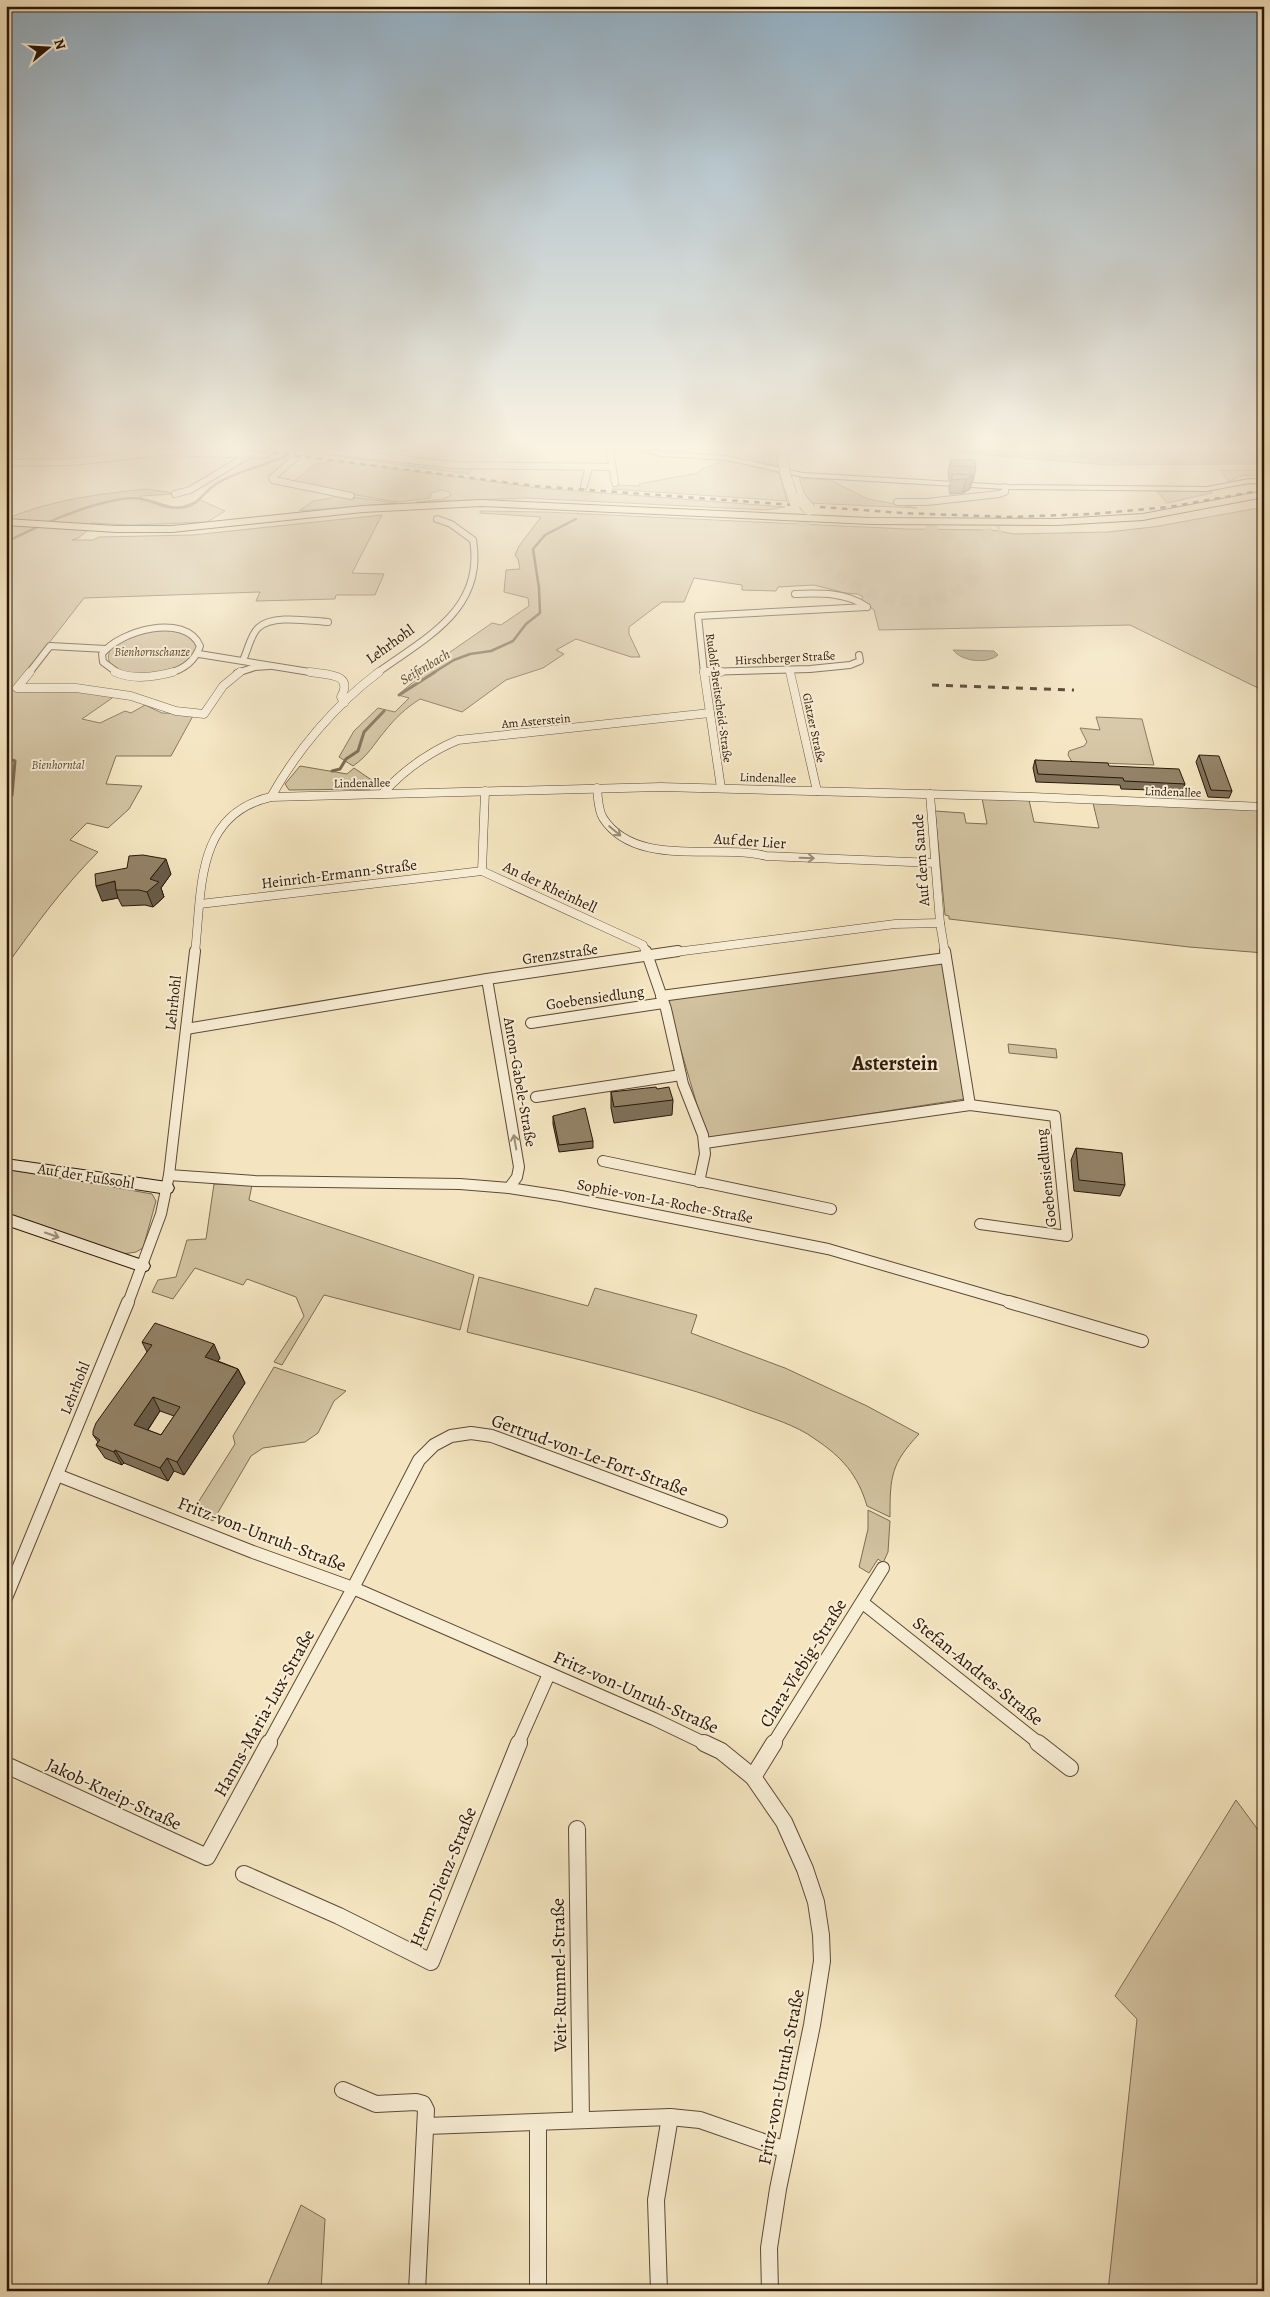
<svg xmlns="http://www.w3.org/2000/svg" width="1270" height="2297" font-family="Alegreya,serif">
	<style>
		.green { fill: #d2c2a0; stroke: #7e6c53 }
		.water { fill: #af9f81; stroke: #7a6850 }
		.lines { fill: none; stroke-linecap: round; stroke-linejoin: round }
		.shore { stroke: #6c5a44; stroke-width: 1 }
		.stream-far1 { stroke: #7a6850; stroke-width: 2.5 }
		.stream { stroke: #7a6850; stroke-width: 3 }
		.highway-tunnel { stroke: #ccbc9b; stroke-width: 12; stroke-dasharray: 12 5.5; stroke-linecap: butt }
		.street-far4-casing { stroke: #5c4a34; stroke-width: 8 }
		.street-far3-casing { stroke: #5c4a34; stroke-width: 9 }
		.street-far2-casing { stroke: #5c4a34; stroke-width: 12 }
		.street-far1-casing { stroke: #5c4a34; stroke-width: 14 }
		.street-casing { stroke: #5c4a34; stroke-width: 18 }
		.secondary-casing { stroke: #2a1606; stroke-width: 2 }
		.highway-casing { stroke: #2a1606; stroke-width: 2 }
		.street-far4 { stroke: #f8eed6; stroke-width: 6 }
		.street-far3 { stroke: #f8eed6; stroke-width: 8 }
		.street-far2 { stroke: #f8eed6; stroke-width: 10 }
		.street-far1 { stroke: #f8eed6; stroke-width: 12 }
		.street { stroke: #f8eed6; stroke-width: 16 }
		.secondary { fill: #f8eed6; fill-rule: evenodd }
		.highway { fill: #f4e5c0; fill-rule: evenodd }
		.rail-far1 { stroke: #2a1606; stroke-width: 2.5; stroke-dasharray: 5.5 5.5; stroke-linecap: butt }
		.rail { stroke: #2a1606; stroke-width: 3; stroke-dasharray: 7 7; stroke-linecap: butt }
		.primary-bridge-casing { stroke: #2a1606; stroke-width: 11; stroke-linecap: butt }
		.highway-bridge-casing { stroke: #2a1606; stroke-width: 13; stroke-linecap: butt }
		.primary-bridge { stroke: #f4e5c0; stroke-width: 10 }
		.highway-bridge { stroke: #f4e5c0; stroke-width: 12 }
		.wall { fill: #7e7059; stroke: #2a1606; fill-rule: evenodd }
		.shaded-wall { fill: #675b48; stroke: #2a1606 }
		.building { fill: #938267; stroke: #2a1606; fill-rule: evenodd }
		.oneway { stroke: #9b8d78 }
		.labels { text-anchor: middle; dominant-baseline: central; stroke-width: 4; stroke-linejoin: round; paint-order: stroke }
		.far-park-label { font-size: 12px; font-style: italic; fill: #5c4a34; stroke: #f8eed6 }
		.far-street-label { font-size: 12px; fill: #2a1606; stroke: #f8eed6 }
		.far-water-label { font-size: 14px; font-style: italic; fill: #5f4d37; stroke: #f8eed6 }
		.street-label { font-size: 15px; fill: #2a1606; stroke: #f8eed6 }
		.near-street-label { font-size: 18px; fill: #2a1606; stroke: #f8eed6 }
		.district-label { font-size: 20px; font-weight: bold; fill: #2a1606; stroke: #f8eed6 }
	</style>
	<rect width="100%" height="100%" fill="#f4e5c0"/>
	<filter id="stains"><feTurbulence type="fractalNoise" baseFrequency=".004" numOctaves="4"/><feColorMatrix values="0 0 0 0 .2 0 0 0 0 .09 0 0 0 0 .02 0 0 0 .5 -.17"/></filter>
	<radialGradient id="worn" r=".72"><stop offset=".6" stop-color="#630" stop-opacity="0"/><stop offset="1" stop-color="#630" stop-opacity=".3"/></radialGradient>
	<g class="green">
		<path d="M308 450 473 467 468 474 307 452Z"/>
		<path d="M748 450H775L778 466 745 457 738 451Z"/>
		<path d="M726 460 737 461 779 473 787 501 612 489 616 485 640 486 639 484 698 473 700 470Z"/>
		<path d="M336 461 539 488 785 507 766 510 525 498 416 502 443 499 451 495 449 492 441 490 431 493 430 498 398 502 289 484 301 476 313 464Z"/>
		<path d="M1264 470V475L1240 476 1229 482 1220 470Z"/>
		<path d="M799 478 830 480 868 499 917 508 808 503Z"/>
		<path d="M147 489C154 491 169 491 173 494L141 496V499C152 500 155 505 164 507 178 511 189 503 200 500L225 511 207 522 131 525 91 523 96 524 78 538 72 540H93L99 537 193 535 382 515 352 573 384 574 375 595H336L335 599 256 601 260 592 84 598 14 688 74 690 115 696 82 719 100 723 125 711 131 713 145 705 162 713 194 714 171 756H116L106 784 142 786 129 809 108 828 87 823 70 840 98 852C63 887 35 926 6 966V519C51 500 98 494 147 489Z"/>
		<path d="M1157 491H1211L1212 493 1167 503Z"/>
		<path d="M336 495 397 503 299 511 313 501 331 498Z"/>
		<path d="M1264 507V705L1258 688 1130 625 879 630 874 610 861 600 863 597 858 594 845 593 814 585 778 587 776 591 742 590V585L694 578 684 602H662L629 627V634L640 657H631L576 639 556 650 564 654 543 668 506 680 462 712 420 699C406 708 395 718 385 731 373 745 369 755 353 766L339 757 354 731 378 708 395 712 409 698 398 695 440 659 492 623 501 625 529 606 528 598 504 592 506 570 520 569 518 559 515 555 519 546 541 517 480 513V511L545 512 906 529 992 530 1014 534 1108 532 1153 527Z"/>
		<path d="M150 630C171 630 184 627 197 647 191 671 140 680 120 671 103 664 106 648 121 640 129 636 140 633 150 630Z"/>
		<path d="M1096 717 1142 719 1154 765 1072 762 1068 755 1069 751 1084 746 1087 742 1080 728 1100 730Z"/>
		<path d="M300 766 347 774 354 768 379 785 370 789 289 790 285 784Z"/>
		<path d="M982 798 1029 800 1034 822 1099 828 1093 803 1264 810V953L1189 947 949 919V916L945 915 935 811 964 813 966 823 987 824Z"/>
		<path d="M942 959 964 1099 707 1139 666 999Z"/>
		<path d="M1008 1044 1056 1049 1057 1058 1009 1053Z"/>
		<path d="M6 1168 152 1194 156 1201 143 1248 136 1252 123 1254 6 1214Z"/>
		<path d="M214 1184 252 1185 249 1200 474 1275 460 1330 324 1295 282 1365 274 1362 304 1316 296 1297 247 1279 243 1285 195 1268 173 1299 152 1292 158 1280 176 1277 187 1240 206 1239Z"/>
		<path d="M479 1277 588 1306 595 1288 697 1315 691 1333 785 1368 867 1406 919 1434C891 1464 890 1476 890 1517L867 1506C858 1475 842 1457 815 1439 796 1425 771 1418 749 1410 660 1376 560 1356 467 1332Z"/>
		<path d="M274 1367 346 1391 334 1401 318 1433 305 1442 263 1448 251 1456 213 1521 192 1512 235 1444 233 1436Z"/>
		<path d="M868 1510 890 1521 888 1552 883 1563 878 1559 869 1573 859 1567 868 1529Z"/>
		<path d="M1236 1800 1264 1838V2291H1108L1137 2019 1115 1996Z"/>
		<path d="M301 2205 325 2219 321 2291H265Z"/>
	</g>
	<g class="water">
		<path d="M928 450H1264V464L1106 465Z"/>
		<path d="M953 650 994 651 998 655C988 664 962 662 953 650Z"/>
	</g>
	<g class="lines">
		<g class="shore">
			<path d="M976 450 1124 460H1264"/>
			<path d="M1051 450 1128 454 1264 453"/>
		</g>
		<g class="stream-far1">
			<path d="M6 542C40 525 94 500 132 498 150 497 166 511 185 507 197 505 203 494 212 487 228 474 266 465 286 456"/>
			<path d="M6 546H10"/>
			<path d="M433 673 454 660 470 654 491 651 513 641 526 624 540 613 539 588 533 549 545 535 576 519"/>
		</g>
		<g class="stream">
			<path d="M399 695 435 672"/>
			<path d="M6 758 15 761 12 795 6 799"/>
			<path d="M332 771 340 769 346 759 358 751 364 732 384 711"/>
		</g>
		<g class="highway-tunnel">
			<path d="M801 515C806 530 811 548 822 560 854 596 924 617 965 586 994 565 948 545 1001 530"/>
			<path d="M925 529C946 535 968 544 970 569"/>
		</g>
		<defs>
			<g id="street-far4">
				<path d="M304 450 272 478 273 480 351 496"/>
				<path d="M322 450 453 465 612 467"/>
				<path d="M610 450 615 483"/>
				<path d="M500 454 502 450"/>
				<path d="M6 463 71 462 164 452 265 455 273 450"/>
				<path d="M584 486 589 467"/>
				<path d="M175 494 190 490 247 456"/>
				<path d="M897 502H927L999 494 1005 492V487"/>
				<path d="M795 594C820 593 846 592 867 607"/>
				<path d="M199 654 316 673"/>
				<path d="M243 660C248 650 250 636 258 628 272 614 310 621 328 622"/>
				<path d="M790 670 791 673"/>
				<path d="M704 672 810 669 850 665 860 661 859 655"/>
				<path d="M29 673 50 646 106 649"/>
				<path d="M118 673 103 662 102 654C119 631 185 612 200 646 195 661 185 669 169 673"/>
				<path d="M237 673 255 667 269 666"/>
				<path d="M377 673C425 638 485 610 473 540L451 524 437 519"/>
				<path d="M704 673 698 616 867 607"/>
			</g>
			<g id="street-far3">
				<path d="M30 672 17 688H76L131 696 176 711 204 714 223 686 240 672"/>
				<path d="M115 672C133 680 155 677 173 672"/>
				<path d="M310 672C327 675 354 673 341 697L344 703"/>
				<path d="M704 672H721"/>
				<path d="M704 672 721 788"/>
				<path d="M790 672 817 791"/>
				<path d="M597 788C598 798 598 810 603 818 636 869 718 843 766 856L935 863"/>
				<path d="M485 791 482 871 643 945 646 953"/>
				<path d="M382 794C403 771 429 752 458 740L710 713"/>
				<path d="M930 794 940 923 945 953"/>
				<path d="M271 797C297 750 336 704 379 672"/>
				<path d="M200 904 482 871"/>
				<path d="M195 953C202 890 195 814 271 797L661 787 1033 797 1264 807"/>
				<path d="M668 953 895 924 940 923"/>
			</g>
			<g id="street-far2">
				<path d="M646 951 666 1009 683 1084 703 1135 705 1154 699 1182"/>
				<path d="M945 951 970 1105"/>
				<path d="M487 979 519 1167 517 1177 509 1188"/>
				<path d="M661 996 946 958"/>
				<path d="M531 1023 663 1003"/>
				<path d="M186 1029 487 979 678 951"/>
				<path d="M536 1097 681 1075"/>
				<path d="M705 1143 970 1105 1055 1116 1067 1236 980 1224"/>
				<path d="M603 1161 831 1209"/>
				<path d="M169 1175 255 1181 460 1184 509 1188 561 1196 828 1249 1014 1303"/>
				<path d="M128 1303 161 1214 169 1175 195 951"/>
			</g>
			<g id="street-far1">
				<path d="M1009 1302 1142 1341"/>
				<path d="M57 1475 253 1552 353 1588 654 1719 706 1744"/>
				<path d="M6 1598 128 1302"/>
				<path d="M863 1603 1040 1744"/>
				<path d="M268 1744 353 1588 419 1460 434 1445 451 1436 471 1433 492 1436 721 1521"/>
				<path d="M518 1744 549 1674"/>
				<path d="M773 1744 883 1568"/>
			</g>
			<g id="street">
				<path d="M704 1743 721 1751 753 1777 784 1822 805 1869 816 1902 821 1935 822 1961 812 2025 778 2189 769 2248 770 2291"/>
				<path d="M1038 1743 1070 1768"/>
				<path d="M6 1765 207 1857 269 1743"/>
				<path d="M753 1777 774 1743"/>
				<path d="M577 1829 581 2120"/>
				<path d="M244 1874 339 1916 431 1962 519 1743"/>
				<path d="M343 2090 376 2104 416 2102 423 2104 426 2110 417 2291"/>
				<path d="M538 2122V2291"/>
				<path d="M426 2126 670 2117 700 2120 786 2150"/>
				<path d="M659 2291 656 2200 670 2117"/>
			</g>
			<g id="secondary">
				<path d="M638 450 727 456 803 473 1005 485 1207 487 1249 479 1264 480V484L1249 483 1207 491 1005 489 803 477 727 460 661 456Z"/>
				<path d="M6 1159 167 1182 172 1184 174 1188 172 1192 167 1194 6 1169Z"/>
				<path d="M6 1213 148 1262 150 1266 148 1270 143 1272 6 1225Z"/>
			</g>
			<path id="highway" d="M1264 491V497L1143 520 1057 525 870 524 481 506 363 512 172 532H116L6 525V519L116 526H172L363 506 481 500 870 518 1057 519 1143 514Z"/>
		</defs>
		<use href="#street-far4" class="street-far4-casing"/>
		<use href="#street-far3" class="street-far3-casing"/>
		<use href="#street-far2" class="street-far2-casing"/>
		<use href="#street-far1" class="street-far1-casing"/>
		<use href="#street" class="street-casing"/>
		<use href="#secondary" class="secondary-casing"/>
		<use href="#highway" class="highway-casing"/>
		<use href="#street-far4" class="street-far4"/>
		<use href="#street-far3" class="street-far3"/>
		<use href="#street-far2" class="street-far2"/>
		<use href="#street-far1" class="street-far1"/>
		<use href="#street" class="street"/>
		<use href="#secondary" class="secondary"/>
		<use href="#highway" class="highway"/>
		<path class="rail-far1" d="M251 450 535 486 903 513 1008 517 1091 514 1169 507 1264 490"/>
		<path class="rail" d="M932 685 1074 690"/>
		<defs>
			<path id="primary-bridge" d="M782 452 785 473 795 504"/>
			<path id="highway-bridge" d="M800 498 809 509"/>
		</defs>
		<use href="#primary-bridge" class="primary-bridge-casing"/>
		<use href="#highway-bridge" class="highway-bridge-casing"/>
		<use href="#primary-bridge" class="primary-bridge"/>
		<use href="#highway-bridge" class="highway-bridge"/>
	</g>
	<g class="wall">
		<path d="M951 459 976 467 973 481H972L970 489 963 493 950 494 949 488 951 480H949L948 473Z"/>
		<path d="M1199 755 1232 791 1229 798 1208 797 1196 762Z"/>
		<path d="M1035 760 1185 784 1182 791 1121 789 1120 785 1036 782 1033 768Z"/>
		<path d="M127 868 171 874 161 888 164 897 153 907 145 905 122 906 118 898 102 901Z"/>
		<path d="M657 1089 673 1100 672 1115 614 1123 611 1108V1092Z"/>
		<path d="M553 1116 593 1141V1148L559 1152 553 1124Z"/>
		<path d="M1076 1148 1125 1185 1120 1196 1074 1191 1071 1160Z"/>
		<path d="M142 1342 220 1358 218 1361 238 1369 245 1383 184 1475 174 1471 168 1481 124 1463 122 1465 105 1458 96 1445 98 1442 93 1435 147 1352ZM160 1411 174 1416 161 1435 148 1430Z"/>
	</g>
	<g class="shaded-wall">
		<path d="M973 475 970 489 963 493 966 479Z"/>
		<path d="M166 859 171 874 161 888 164 897 153 907 147 892 150 879Z"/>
		<path d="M115 881 116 890 118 898 102 901 96 886Z"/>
		<path d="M214 1344 220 1358 212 1370 205 1357Z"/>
		<path d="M238 1369 245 1383 184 1475 177 1462Z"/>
		<path d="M153 1397 160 1411 142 1438 134 1425Z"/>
		<path d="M115 1450 124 1463 122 1465 114 1452Z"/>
		<path d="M167 1458 174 1471 168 1481 160 1468Z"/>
	</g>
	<g class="building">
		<path d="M951 459 975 460 976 467 951 466Z"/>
		<path d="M952 474 973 475 966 479 952 480Z"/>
		<path d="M1199 755 1219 756 1232 791 1211 790Z"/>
		<path d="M1035 760 1108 763 1109 766 1179 769 1185 784 1124 781 1123 778 1038 774Z"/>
		<path d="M143 855 166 859 150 879 159 882 147 892 139 890H116L115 881 96 886 95 874 127 868 129 856Z"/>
		<path d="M656 1087 657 1089 669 1087 673 1100 614 1107 611 1092Z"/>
		<path d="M585 1108 593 1141 559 1145 553 1116Z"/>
		<path d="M1076 1148 1122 1153 1125 1185 1079 1180Z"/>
		<path d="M155 1323 214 1344 205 1357 238 1369 177 1462 167 1458 160 1468 115 1450 114 1452 96 1445 100 1440 93 1435V1431L96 1423 152 1345 142 1342ZM153 1397 180 1407 161 1435 134 1425Z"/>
	</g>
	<defs><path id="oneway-shaft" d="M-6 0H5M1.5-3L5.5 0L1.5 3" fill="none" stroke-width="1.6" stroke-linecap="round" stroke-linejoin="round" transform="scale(1.25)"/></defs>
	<g class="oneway">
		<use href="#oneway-shaft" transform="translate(615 831) rotate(40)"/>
		<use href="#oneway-shaft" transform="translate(807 858) rotate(2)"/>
		<use href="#oneway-shaft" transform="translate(515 1142) rotate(-100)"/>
		<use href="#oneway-shaft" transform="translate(52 1235) rotate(19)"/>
	</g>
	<linearGradient id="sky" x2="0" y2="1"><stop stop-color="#91acbf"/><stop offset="0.58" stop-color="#faf3e3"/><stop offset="1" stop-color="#faf3e3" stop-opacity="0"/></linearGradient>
	<rect width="1270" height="772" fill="url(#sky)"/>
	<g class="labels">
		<g class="far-park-label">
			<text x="152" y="652">Bienhornschanze</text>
			<text x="58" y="765">Bienhorntal</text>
		</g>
		<g class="far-street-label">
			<text transform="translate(785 658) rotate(-3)">Hirschberger Straße</text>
			<text transform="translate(719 698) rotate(82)">Rudolf-Breitscheid-Straße</text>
			<text transform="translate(536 721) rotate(-5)">Am Asterstein</text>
			<text transform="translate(814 728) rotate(78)">Glatzer Straße</text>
			<text transform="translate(768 778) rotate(2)">Lindenallee</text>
			<text transform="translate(362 783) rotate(-1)">Lindenallee</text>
			<text transform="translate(1173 792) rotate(2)">Lindenallee</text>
		</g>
		<g class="far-water-label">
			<text transform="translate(425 667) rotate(-31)">Seifenbach</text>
		</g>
		<g class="street-label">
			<text transform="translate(390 644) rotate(-36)">Lehrhohl</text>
			<text transform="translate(750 841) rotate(4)">Auf der Lier</text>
			<text transform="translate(921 860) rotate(-94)">Auf dem Sande</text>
			<text transform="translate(339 874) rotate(-7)">Heinrich-Ermann-Straße</text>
			<text transform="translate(550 887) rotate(25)">An der Rheinhell</text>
			<text transform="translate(560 954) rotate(-8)">Grenzstraße</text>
			<text transform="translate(595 998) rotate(-8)">Goebensiedlung</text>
			<text transform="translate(173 1003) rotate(-84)">Lehrhohl</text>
			<text transform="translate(520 1082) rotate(80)">Anton-Gabele-Straße</text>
			<text transform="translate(86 1176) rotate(9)">Auf der Fußsohl</text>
			<text transform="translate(1046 1178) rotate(-96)">Goebensiedlung</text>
			<text transform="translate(665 1201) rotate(11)">Sophie-von-La-Roche-Straße</text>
			<text transform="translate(75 1388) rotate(-68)">Lehrhohl</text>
		</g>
		<g class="near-street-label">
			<text transform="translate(590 1455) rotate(20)">Gertrud-von-Le-Fort-Straße</text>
			<text transform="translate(262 1534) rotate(21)">Fritz-von-Unruh-Straße</text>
			<text transform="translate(803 1663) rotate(-58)">Clara-Viebig-Straße</text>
			<text transform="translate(978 1671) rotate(39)">Stefan-Andres-Straße</text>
			<text transform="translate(636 1692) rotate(24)">Fritz-von-Unruh-Straße</text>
			<text transform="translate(264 1713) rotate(-61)">Hanns-Maria-Lux-Straße</text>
			<text transform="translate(114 1794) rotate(25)">Jakob-Kneip-Straße</text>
			<text transform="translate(443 1877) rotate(-68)">Herm-Dienz-Straße</text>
			<text transform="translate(559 1975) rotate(-91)">Veit-Rummel-Straße</text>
			<text transform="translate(781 2077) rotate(-79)">Fritz-von-Unruh-Straße</text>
		</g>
		<g class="district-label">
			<text x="895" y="1063">Asterstein</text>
		</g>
	</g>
	<rect width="1270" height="2297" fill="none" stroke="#f4e5c0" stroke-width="25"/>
	<rect x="8" y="8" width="1255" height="2282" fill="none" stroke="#2a1606" stroke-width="2.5"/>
	<rect x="12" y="12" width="1245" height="2272" fill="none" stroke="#2a1606"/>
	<g transform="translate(48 48) rotate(72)" stroke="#f8eed6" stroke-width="4" paint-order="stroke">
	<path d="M0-4L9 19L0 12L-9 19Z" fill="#2a1606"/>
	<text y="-8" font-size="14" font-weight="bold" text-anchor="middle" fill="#2a1606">N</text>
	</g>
	<rect width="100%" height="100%" filter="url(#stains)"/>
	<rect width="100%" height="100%" fill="url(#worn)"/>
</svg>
